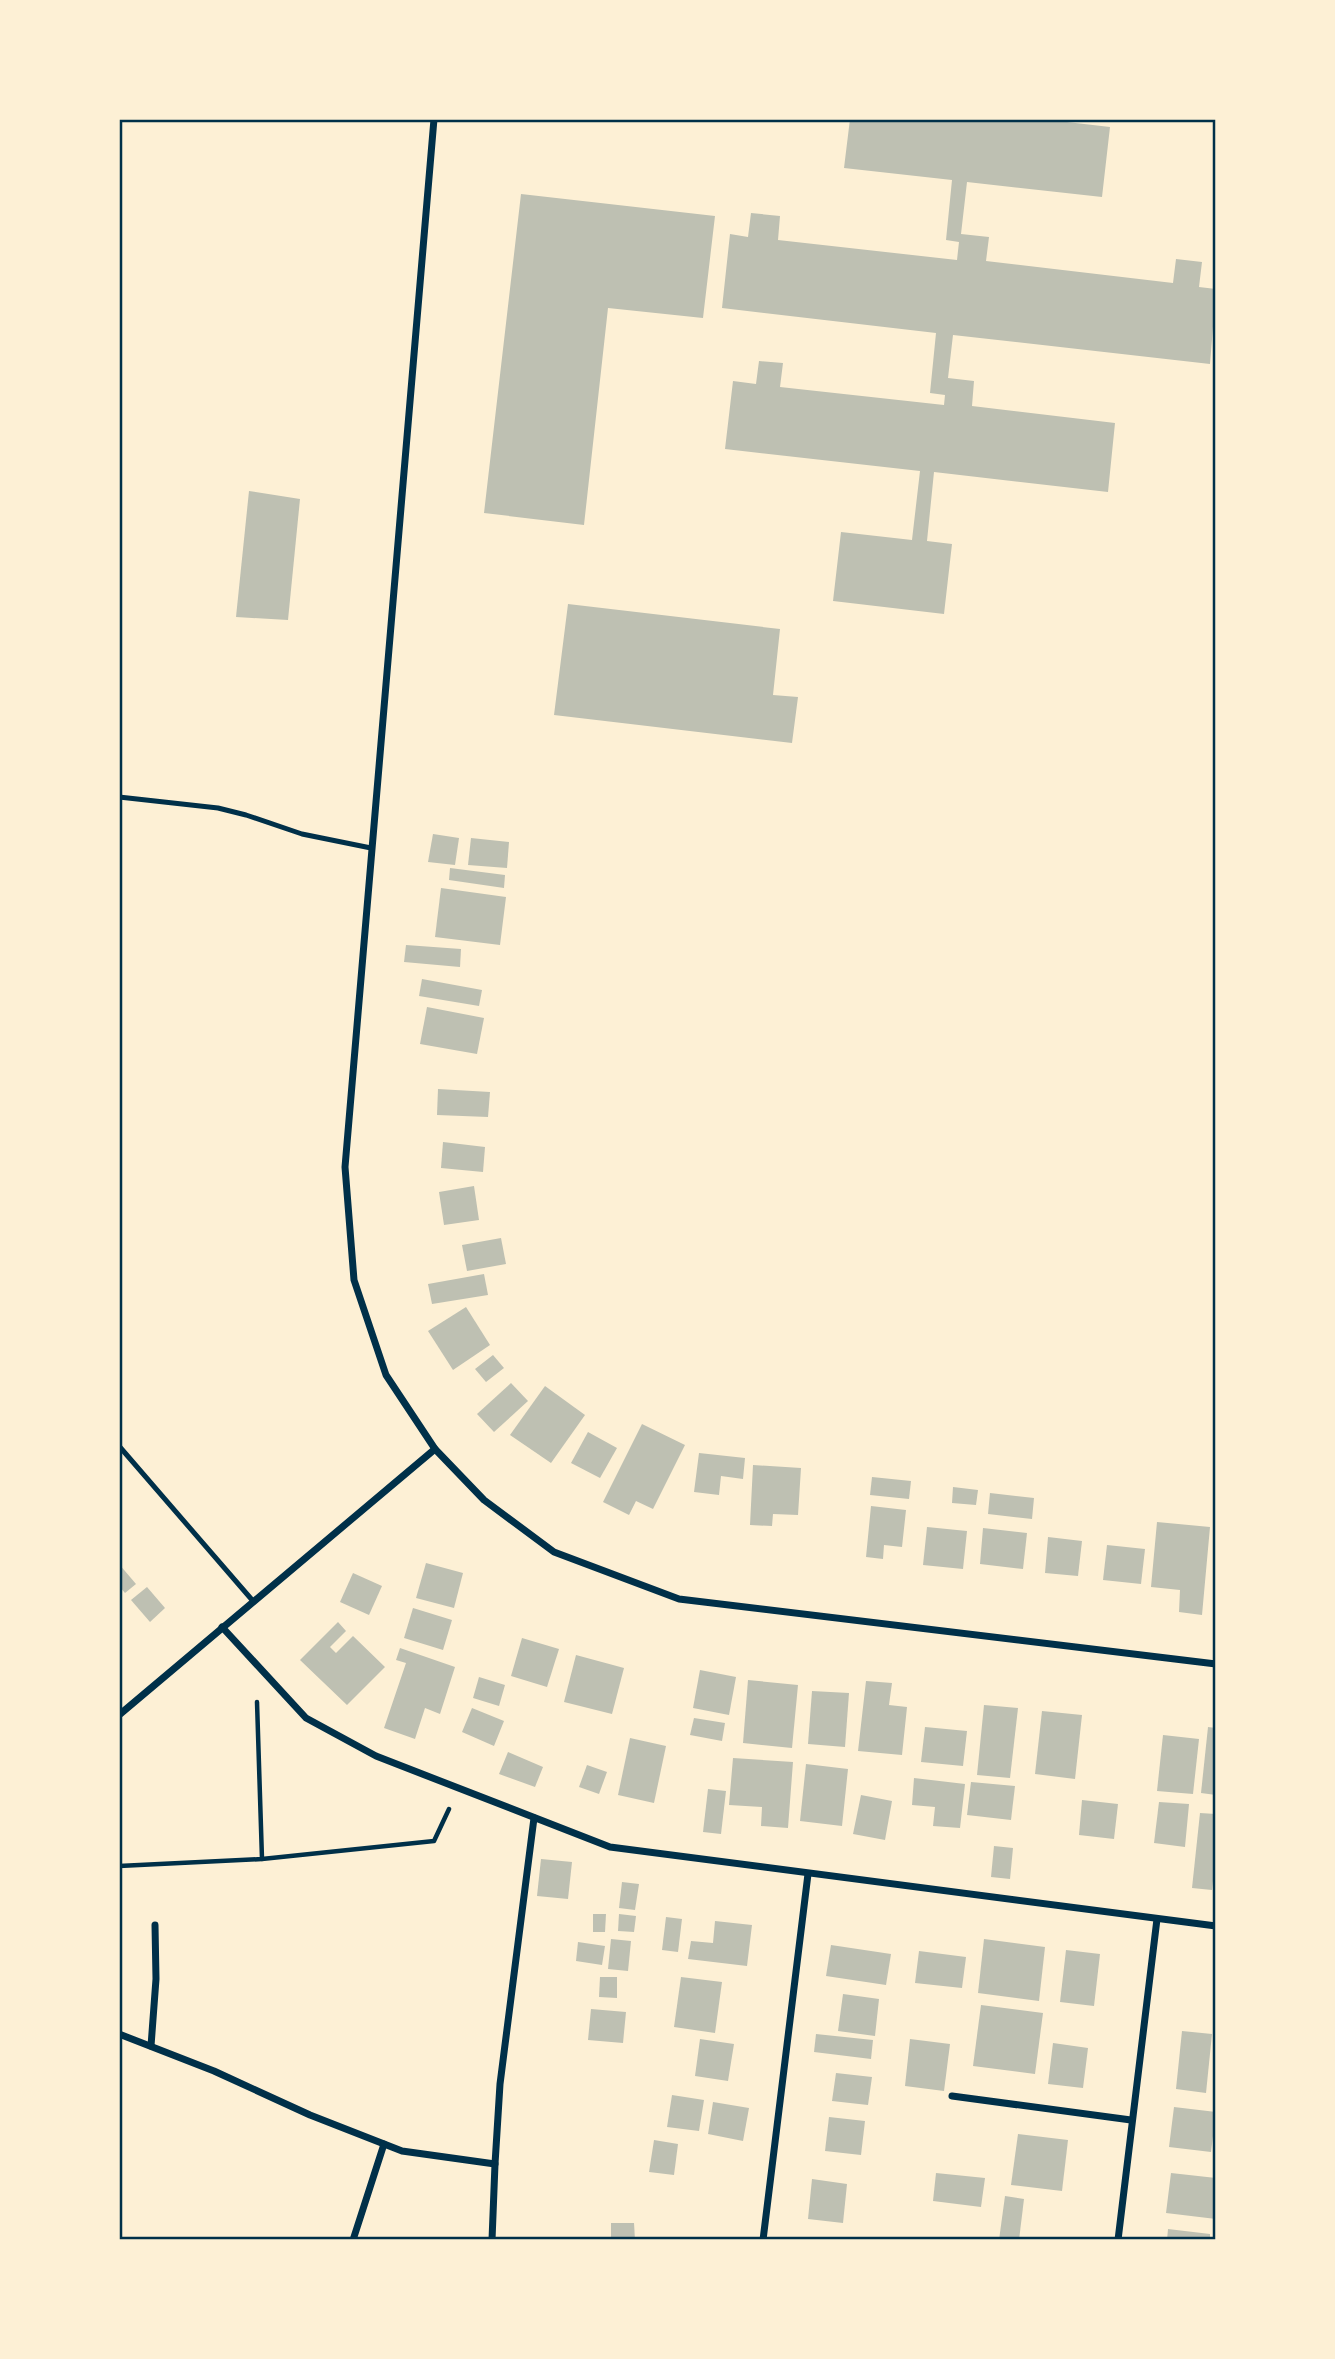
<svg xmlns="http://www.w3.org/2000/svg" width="1335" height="2359" font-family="'Varela Round',sans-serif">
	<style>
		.building { fill: #bec0b2 }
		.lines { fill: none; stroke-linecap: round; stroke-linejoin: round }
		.path { stroke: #003049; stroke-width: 4.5 }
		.service { stroke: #003049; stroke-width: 5 }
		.minor { stroke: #003049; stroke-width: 7 }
		.neatline { fill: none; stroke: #003049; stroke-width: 2.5 }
	</style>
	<rect width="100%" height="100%" fill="#fdf0d5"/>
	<g class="building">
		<path d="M850 119H1041L1110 127 1102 197 967 182 961 234 989 237 986 261 1173 283 1176 259 1202 262 1199 287 1216 289 1210 364 953 335 948 378 974 381 972 406 1115 423 1108 492 934 472 927 541 952 544 944 614 833 601 841 532 912 540 920 471 725 449 733 381 756 384 759 361 783 363 780 387 944 405 945 395 930 393 936 333 722 308 730 234 748 237 751 213 780 216 778 240 957 260 959 242 946 240 952 180 844 168Z"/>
		<path d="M521 194 715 216 703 318 608 308 584 525 484 513Z"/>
		<path d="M249 491 300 499 288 620 236 617Z"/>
		<path d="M568 604 780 629 773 695 798 697 792 743 554 715Z"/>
		<path d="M433 834 459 838 455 865 428 862Z"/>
		<path d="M471 838 509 842 507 868 468 865Z"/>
		<path d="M450 868 505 875 504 888 449 880Z"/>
		<path d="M441 888 506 897 500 945 435 937Z"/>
		<path d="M406 945 461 949 460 967 404 962Z"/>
		<path d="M422 979 482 990 479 1006 419 996Z"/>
		<path d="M427 1007 484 1018 477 1054 420 1044Z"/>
		<path d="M438 1089 490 1092 488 1117 437 1115Z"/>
		<path d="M443 1142 485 1147 483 1172 441 1168Z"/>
		<path d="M474 1186 479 1220 444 1225 439 1192Z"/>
		<path d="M501 1238 506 1264 467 1271 462 1245Z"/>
		<path d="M484 1274 488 1295 432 1304 428 1284Z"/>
		<path d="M466 1307 490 1345 453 1370 428 1331Z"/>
		<path d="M493 1355 504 1368 486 1382 475 1369Z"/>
		<path d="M511 1383 528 1401 494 1432 477 1414Z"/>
		<path d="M545 1386 585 1415 551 1463 510 1435Z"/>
		<path d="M642 1424 685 1445 653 1509 636 1501 629 1515 603 1502Z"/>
		<path d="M588 1432 617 1448 600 1478 571 1463Z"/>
		<path d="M699 1453 745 1458 743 1479 721 1476 719 1495 694 1492Z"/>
		<path d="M753 1465 801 1468 798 1515 773 1514 772 1526 750 1525Z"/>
		<path d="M872 1477 911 1481 909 1499 870 1495Z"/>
		<path d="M953 1487 978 1490 976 1505 952 1503Z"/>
		<path d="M990 1493 1034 1498 1032 1519 988 1514Z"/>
		<path d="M871 1506 906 1510 902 1547 884 1545 883 1559 866 1557Z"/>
		<path d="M1157 1522 1210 1527 1202 1615 1179 1612 1180 1590 1151 1587Z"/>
		<path d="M927 1527 967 1531 963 1569 923 1565Z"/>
		<path d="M983 1528 1027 1533 1023 1569 980 1564Z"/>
		<path d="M1048 1537 1082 1541 1078 1576 1045 1573Z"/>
		<path d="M1107 1545 1145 1549 1141 1584 1103 1580Z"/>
		<path d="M426 1563 463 1573 454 1608 416 1598Z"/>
		<path d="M119 1564 136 1584 125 1593 119 1586Z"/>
		<path d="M353 1573 382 1586 369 1615 340 1602Z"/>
		<path d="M147 1587 165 1608 150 1622 131 1600Z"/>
		<path d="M413 1608 452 1620 443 1650 404 1638Z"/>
		<path d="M338 1622 346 1631 330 1647 336 1653 353 1636 385 1667 347 1705 300 1660Z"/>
		<path d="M522 1638 559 1649 547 1687 511 1676Z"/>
		<path d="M400 1648 455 1667 440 1714 425 1708 415 1739 384 1728 406 1663 396 1660Z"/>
		<path d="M576 1655 624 1668 612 1714 564 1702Z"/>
		<path d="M700 1670 736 1677 729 1715 693 1708Z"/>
		<path d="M479 1677 505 1685 499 1706 473 1698Z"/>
		<path d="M748 1680 798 1685 792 1748 743 1743Z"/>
		<path d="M866 1681 892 1683 889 1705 907 1707 902 1755 858 1751Z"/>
		<path d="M812 1691 849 1693 845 1747 808 1744Z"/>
		<path d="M984 1705 1018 1708 1010 1778 977 1775Z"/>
		<path d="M472 1708 504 1721 494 1746 462 1732Z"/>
		<path d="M1042 1711 1082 1715 1075 1779 1035 1774Z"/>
		<path d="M694 1718 725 1723 722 1741 690 1735Z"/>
		<path d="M925 1727 967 1731 963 1766 921 1762Z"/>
		<path d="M1208 1727 1216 1728V1795L1201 1793Z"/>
		<path d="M1163 1735 1199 1739 1193 1794 1157 1791Z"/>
		<path d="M630 1738 666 1746 654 1803 618 1795Z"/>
		<path d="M508 1752 543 1767 535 1787 499 1774Z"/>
		<path d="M733 1758 793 1762 788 1828 761 1826 762 1807 729 1805Z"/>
		<path d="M806 1764 848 1769 842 1826 800 1821Z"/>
		<path d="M587 1765 607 1772 599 1794 579 1787Z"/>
		<path d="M914 1778 965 1784 960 1828 933 1826 935 1807 912 1805Z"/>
		<path d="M971 1782 1015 1786 1011 1820 967 1815Z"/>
		<path d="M708 1789 726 1791 721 1834 703 1832Z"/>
		<path d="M861 1795 892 1801 885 1840 853 1834Z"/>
		<path d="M1082 1800 1118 1804 1114 1839 1079 1835Z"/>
		<path d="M1159 1802 1189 1804 1185 1847 1154 1843Z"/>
		<path d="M1200 1813 1216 1814V1854L1212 1890 1192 1888Z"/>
		<path d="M994 1846 1013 1848 1010 1879 991 1877Z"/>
		<path d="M541 1859 572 1862 568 1899 537 1896Z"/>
		<path d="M622 1882 639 1884 635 1910 619 1908Z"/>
		<path d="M593 1914H606L605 1932H593Z"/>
		<path d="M619 1914 636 1916 634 1932 618 1931Z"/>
		<path d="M666 1917 682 1919 678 1952 662 1950Z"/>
		<path d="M715 1921 752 1925 747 1966 688 1959 691 1941 713 1943Z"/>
		<path d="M611 1939 631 1941 628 1971 608 1969Z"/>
		<path d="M984 1939 1045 1947 1039 2001 978 1993Z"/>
		<path d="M578 1942 605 1946 602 1965 576 1961Z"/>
		<path d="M831 1945 891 1954 886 1985 826 1976Z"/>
		<path d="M1066 1950 1100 1954 1094 2006 1060 2002Z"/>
		<path d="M919 1951 966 1957 962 1988 915 1983Z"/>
		<path d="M600 1977H617V1998L599 1997Z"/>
		<path d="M681 1977 722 1982 715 2033 674 2027Z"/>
		<path d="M843 1994 879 1999 875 2036 838 2031Z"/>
		<path d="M981 2005 1043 2013 1035 2074 973 2066Z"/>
		<path d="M591 2009 626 2012 623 2043 588 2040Z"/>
		<path d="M1182 2031 1212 2034 1206 2093 1176 2089Z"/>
		<path d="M816 2034 873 2040 871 2059 814 2052Z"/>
		<path d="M700 2039 734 2044 728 2081 695 2076Z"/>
		<path d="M910 2039 950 2044 944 2091 905 2086Z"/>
		<path d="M1053 2043 1088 2048 1083 2088 1048 2084Z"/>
		<path d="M836 2073 872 2077 868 2105 832 2101Z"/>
		<path d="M672 2095 704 2100 699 2131 667 2127Z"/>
		<path d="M713 2102 749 2108 743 2141 708 2134Z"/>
		<path d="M1174 2107 1216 2112 1211 2152 1169 2147Z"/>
		<path d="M829 2117 865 2121 861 2155 825 2151Z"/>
		<path d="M1018 2134 1068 2140 1062 2191 1011 2185Z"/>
		<path d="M654 2140 678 2144 674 2175 649 2172Z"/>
		<path d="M936 2173 985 2178 981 2207 933 2201Z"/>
		<path d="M1171 2173 1216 2178V2219L1166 2213Z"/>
		<path d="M812 2179 847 2184 843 2223 808 2219Z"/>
		<path d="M1005 2196 1024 2199 1019 2240H999Z"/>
		<path d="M611 2223H634L635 2240H611Z"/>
		<path d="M1168 2229 1210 2234V2240H1167Z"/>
	</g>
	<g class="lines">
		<g class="path">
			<path d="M257 1702 262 1859"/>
			<path d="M119 1866 262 1859 434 1841 449 1809"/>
		</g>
		<g class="service">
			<path d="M119 797 218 808 246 815 302 834 371 848"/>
			<path d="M119 1446 253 1601"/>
		</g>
		<g class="minor">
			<path d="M434 119 345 1167 354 1280 386 1375 435 1449 484 1500 554 1552 679 1599 1216 1664"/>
			<path d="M222 1627 306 1718 376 1756 610 1847 1216 1926"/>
			<path d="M119 1715 435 1449"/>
			<path d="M119 2034 214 2071 310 2115 402 2151 495 2164 500 2084 534 1818"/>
			<path d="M151 2046 156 1979 155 1925"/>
			<path d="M952 2096 1131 2120"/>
			<path d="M353 2240 384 2144"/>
			<path d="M492 2240 495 2164"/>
			<path d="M763 2240 808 1874"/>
			<path d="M1118 2240 1157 1919"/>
		</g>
	</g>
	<rect width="1335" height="2359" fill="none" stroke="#fdf0d5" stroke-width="242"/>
	<rect x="121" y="121" width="1093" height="2117" class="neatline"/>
</svg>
